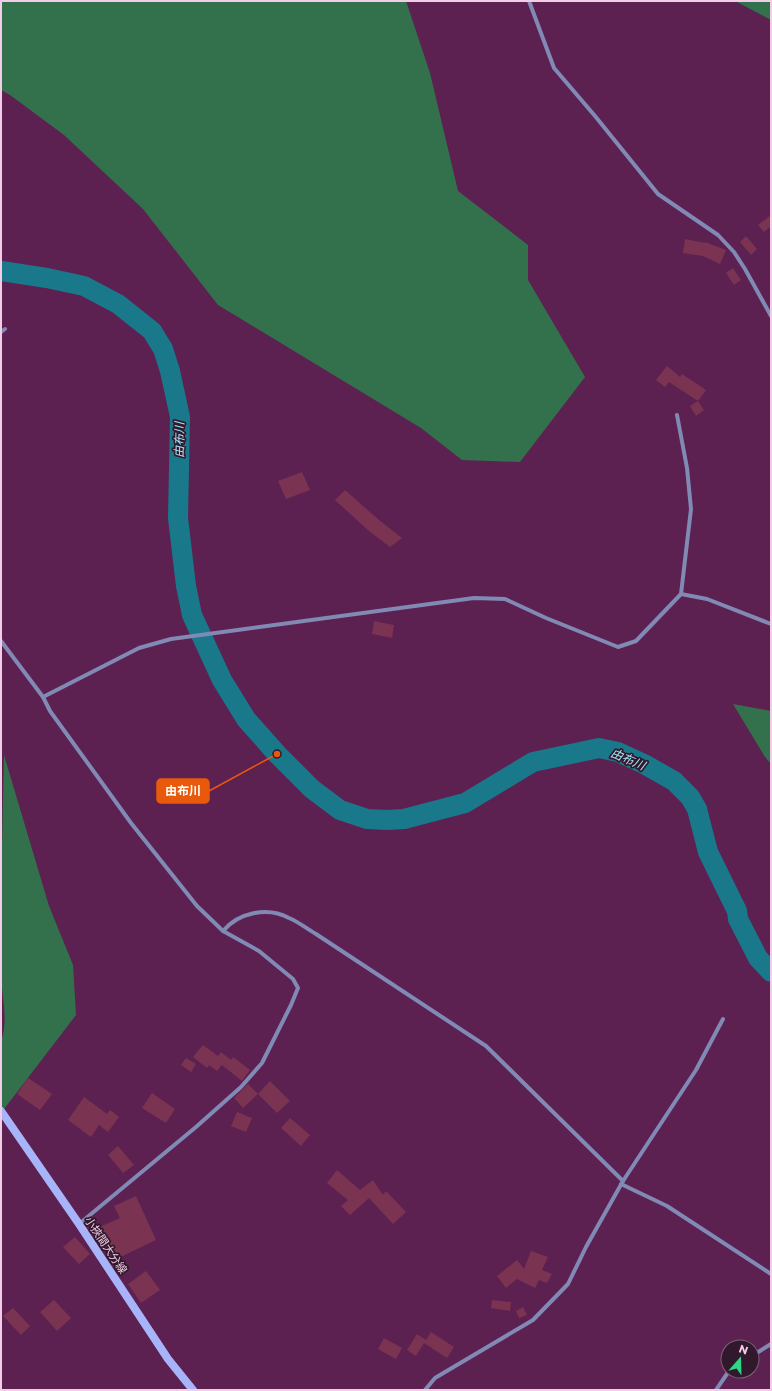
<svg xmlns="http://www.w3.org/2000/svg" width="772" height="1391" font-family="Montserrat,'Noto Sans JP',sans-serif">
	<style>
		.forest { fill: #33714d }
		.lines { fill: none; stroke-linecap: round; stroke-linejoin: round }
		.river { stroke: #1a788b; stroke-width: 20 }
		.building { fill: #7b3352 }
		.street { stroke: #8189b5; stroke-width: 4 }
		.secondary { stroke: #a7b4fa; stroke-width: 8 }
		.labels { text-anchor: middle; dominant-baseline: central; stroke-width: 3.5; stroke-linejoin: round; paint-order: stroke }
		.street-label { font-size: 11px; fill: #f1cde7; stroke: #32182d }
		.water-label { font-size: 12px; font-style: italic; fill: #a7e9fa; stroke: #32182d }
		.leader { fill: none; stroke: #e8590c; stroke-width: 1.5 }
		.callout-dot { fill: #e8590c; stroke: #32182d; stroke-width: 1.5 }
		.callout { fill: #e8590c; stroke: #e8590c; stroke-width: 1.5 }
		.callout-label { font-size: 12px; text-anchor: middle; font-weight: bold; fill: #fff }
	</style>
	<rect width="100%" height="100%" fill="#5c2151"/>
	<g class="forest">
		<path d="M1 1H406L430 73 458 191 528 245V280L585 377 520 462 462 460 421 428 218 305 143 209 64 135 10 95 1 90Z"/>
		<path d="M735 1H771V20Z"/>
		<path d="M733 704 771 711V764L765 757Z"/>
		<path d="M4 755 49 906 73 965 76 1015 1 1113V1041C9 1020 1 994 1 972 1 900 2 827 4 755Z"/>
	</g>
	<g class="lines">
		<path class="river" d="M1 271 47 278 84 286 118 304 152 331 163 349 170 371 180 417 178 518 186 586 192 615 222 680 246 719 277 754 312 789 340 810 367 819 387 820 404 819 465 803 533 762 599 748 618 752 644 764 674 781 690 797 697 809 708 852 737 911 738 919 758 958 771 972"/>
	</g>
	<g class="building">
		<path d="M771 215V226L764 232 758 225Z"/>
		<path d="M746 236 757 249 751 255 740 242Z"/>
		<path d="M685 239 705 243V242L726 250 720 264 703 256 683 253Z"/>
		<path d="M733 268 741 280 734 285 726 273Z"/>
		<path d="M667 366 680 377 682 374 706 390 698 401 669 382 665 387 656 380Z"/>
		<path d="M698 401 704 410 696 416 690 406Z"/>
		<path d="M302 472 310 490 286 499 278 481Z"/>
		<path d="M345 490 379 520 402 538 390 547 369 531 335 500Z"/>
		<path d="M374 621 394 625 392 638 372 634Z"/>
		<path d="M203 1045 218 1056 221 1052 231 1060 233 1057 250 1070 242 1081 222 1065 217 1071 209 1065 207 1068 193 1057Z"/>
		<path d="M186 1058 196 1064 191 1072 181 1065Z"/>
		<path d="M28 1078 52 1094 40 1110 17 1094Z"/>
		<path d="M270 1081 290 1101 277 1113 258 1094Z"/>
		<path d="M248 1084 258 1094 243 1108 234 1098Z"/>
		<path d="M152 1093 175 1109 166 1123 142 1108Z"/>
		<path d="M84 1097 107 1114 110 1110 119 1117 108 1132 99 1125 91 1137 68 1120Z"/>
		<path d="M237 1112 252 1118 246 1132 231 1126Z"/>
		<path d="M290 1118 310 1135 301 1146 281 1128Z"/>
		<path d="M118 1146 134 1165 123 1173 108 1155Z"/>
		<path d="M337 1170 360 1190 373 1180 383 1195 386 1191 406 1212 393 1224 369 1198 350 1215 341 1206 348 1200 327 1183Z"/>
		<path d="M136 1196 156 1240 112 1261 97 1228 120 1218 114 1206Z"/>
		<path d="M75 1237 90 1254 79 1264 63 1247Z"/>
		<path d="M531 1251 548 1257 542 1270 552 1274 547 1283 539 1280 535 1288 517 1279 506 1288 497 1276 517 1260 524 1269Z"/>
		<path d="M146 1271 160 1290 141 1303 128 1284Z"/>
		<path d="M54 1300 71 1318 57 1331 40 1312Z"/>
		<path d="M492 1300 511 1302 510 1311 491 1308Z"/>
		<path d="M523 1307 527 1315 519 1318 516 1311Z"/>
		<path d="M13 1308 30 1326 21 1335 3 1316Z"/>
		<path d="M431 1332 454 1347 447 1358 424 1343 416 1356 407 1350 417 1334 426 1340Z"/>
		<path d="M384 1338 402 1348 396 1359 378 1349Z"/>
	</g>
	<g class="lines">
		<g class="street">
			<path d="M529 1 554 68 595 116 658 194 718 235 734 252 745 269 771 316"/>
			<path d="M1 332 5 329"/>
			<path d="M681 594 707 599 771 624"/>
			<path d="M1 641 43 697 50 711 131 823 197 906 223 931 259 951 293 979 298 988 291 1005 262 1063 241 1087 196 1127 79 1224"/>
			<path d="M43 697 139 648 171 639 474 598 505 599 546 618 618 647 636 641 681 594 691 509 687 468 677 415"/>
			<path d="M223 931C238 913 267 906 289 918 299 922 307 929 316 934L486 1046 623 1181"/>
			<path d="M621 1184 667 1206 771 1274"/>
			<path d="M752 1356 771 1344"/>
			<path d="M425 1390 435 1378 533 1320 568 1284 586 1247 623 1181 696 1070 723 1019"/>
			<path d="M716 1390 729 1371"/>
		</g>
		<path class="secondary" d="M1 1111 79 1224 168 1359 193 1390"/>
	</g>
	<g class="labels">
		<g class="street-label">
			<text transform="translate(106 1245) rotate(56)">小挾間大分線</text>
		</g>
		<g class="water-label">
			<text transform="translate(179 440) rotate(-89)">由布川</text>
			<text transform="translate(628 759) rotate(23)">由布川</text>
		</g>
	</g>
	<path class="leader" d="M277 754L209 791"/>
	<circle class="callout-dot" cx="277" cy="754" r="4"/>
	<rect class="callout" x="157" y="779" width="52" height="24" rx="4"/>
	<g class="callout-label">
		<text x="183" y="795">由布川</text>
	</g>
	<rect width="772" height="1391" fill="none" stroke="#f1cde7" stroke-width="4"/>
	<g transform="translate(740 1359) rotate(20)"><circle r="19" fill="#32182d" stroke="#7e6077"/>
	<path d="M0-3L7 15L0 10L-7 15Z" fill="#2dd884"/>
	<text y="-6" font-size="11" font-weight="bold" text-anchor="middle" fill="#f1cde7">N</text>
	</g>
</svg>
